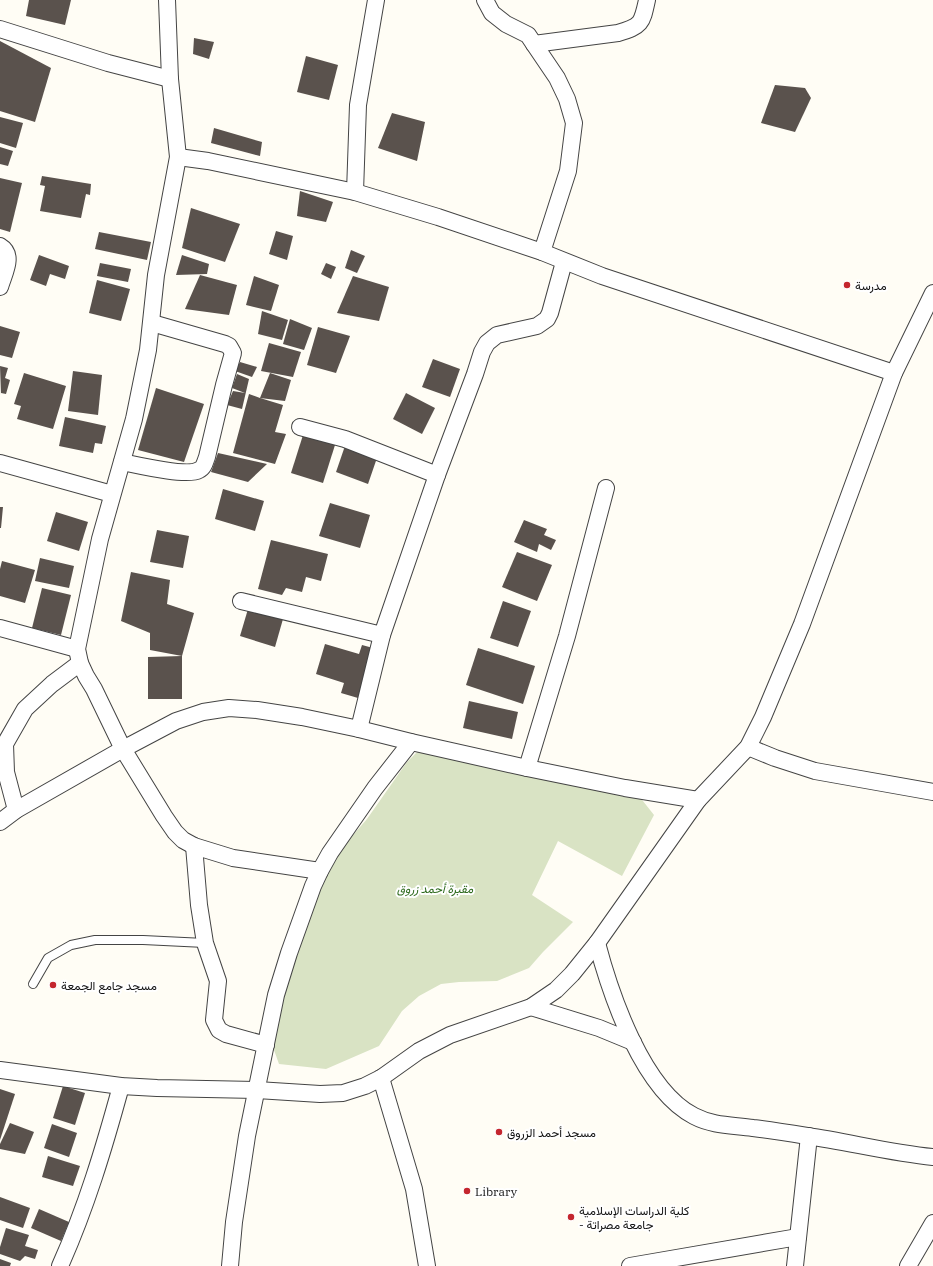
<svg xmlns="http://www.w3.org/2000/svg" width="933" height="1266" font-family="'IBM Plex Serif',Vazirmatn,serif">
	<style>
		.cemetery { fill: #d9e3c4 }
		.building { fill: #5a524d }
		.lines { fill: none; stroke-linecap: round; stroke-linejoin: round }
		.service-casing { stroke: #444; stroke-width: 10 }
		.minor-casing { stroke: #444; stroke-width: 18 }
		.service { stroke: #fff; stroke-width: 8 }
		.minor { stroke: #fff; stroke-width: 16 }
		.poi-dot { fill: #c4262e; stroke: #fff; stroke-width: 1.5 }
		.labels { text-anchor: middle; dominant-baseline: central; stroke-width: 4; stroke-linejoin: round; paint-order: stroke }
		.poi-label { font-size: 12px; fill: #111; stroke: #fff; text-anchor: start }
		.park-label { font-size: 12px; font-style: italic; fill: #2f6b1f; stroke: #fff }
	</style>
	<rect width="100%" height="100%" fill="#fffdf5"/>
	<path class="cemetery" d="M422 750 639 796 654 815 622 876 558 841 532 895 573 922 543 952 529 968 497 981 459 982 441 984 419 996 402 1011 379 1046 326 1069 279 1064 274 1050 275 1018 295 950 333 858 367 819 407 762 416 753Z"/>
	<g class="building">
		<path d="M29 0H71L65 25 26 16Z"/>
		<path d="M194 38 214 42 209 59 193 54Z"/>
		<path d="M0 41 51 68 35 122 0 111Z"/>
		<path d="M306 56 338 65 329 100 297 92Z"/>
		<path d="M775 85 805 88 811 98 795 132 761 123Z"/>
		<path d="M392 113 425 122 417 161 378 148Z"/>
		<path d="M0 117 23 123 16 148 0 143Z"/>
		<path d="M214 128 262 142 260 156 211 143Z"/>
		<path d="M0 147 13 151 8 166 0 164Z"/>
		<path d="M42 176 91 184 90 195 86 194 81 218 40 211 45 186 40 185Z"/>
		<path d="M0 178 22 183 10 232 0 229Z"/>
		<path d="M300 191 333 202 326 222 297 216Z"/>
		<path d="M191 208 240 224 225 262 182 248Z"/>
		<path d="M276 231 293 236 287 260 269 254Z"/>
		<path d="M99 232 151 242 147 260 95 249Z"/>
		<path d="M351 250 365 256 357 273 345 268Z"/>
		<path d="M39 255 69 266 65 279 50 274 46 286 30 280Z"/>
		<path d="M182 255 209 264 207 274 176 275Z"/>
		<path d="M100 263 131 269 128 282 97 276Z"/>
		<path d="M326 263 336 267 331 279 321 274Z"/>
		<path d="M200 275 237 285 229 315 185 309Z"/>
		<path d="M254 276 279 285 271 311 246 305Z"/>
		<path d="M353 276 389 287 379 321 337 313Z"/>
		<path d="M97 280 130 289 121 321 89 313Z"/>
		<path d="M262 311 288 320 282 340 258 334Z"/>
		<path d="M290 319 312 328 304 350 283 344Z"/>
		<path d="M0 326 20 332 12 358 0 355Z"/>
		<path d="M318 327 350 336 336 373 307 365Z"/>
		<path d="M269 343 301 352 293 377 261 371Z"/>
		<path d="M433 359 460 369 450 397 422 387Z"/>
		<path d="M240 362 257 367 252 377 235 371Z"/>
		<path d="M0 366 8 368 5 378 10 380 6 394 1 393V395Z"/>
		<path d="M73 371 102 375 98 415 68 411Z"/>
		<path d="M24 373 66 386 53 429 17 419 21 406 14 404Z"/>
		<path d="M270 373 291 380 285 401 260 398 283 405 275 432 286 434 275 464 233 453 249 394 260 398Z"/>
		<path d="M237 374 249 379 242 409 227 405 233 391 245 393 232 388Z"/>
		<path d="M156 388 204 404 184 462 138 450Z"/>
		<path d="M406 393 435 408 422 434 393 419Z"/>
		<path d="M65 417 106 426 102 444 95 443 93 453 59 446Z"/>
		<path d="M303 435 335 445 323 483 291 473Z"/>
		<path d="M346 443 378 455 368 484 336 472Z"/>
		<path d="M218 453 267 464 248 482 211 472Z"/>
		<path d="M223 489 264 501 255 531 215 519Z"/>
		<path d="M330 503 370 515 360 548 319 536Z"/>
		<path d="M0 507H3L1 528H0Z"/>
		<path d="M56 512 88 522 79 551 47 541Z"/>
		<path d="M524 520 547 529 544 535 556 540 551 550 539 544 537 552 514 542Z"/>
		<path d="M157 530 189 536 183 568 150 562Z"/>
		<path d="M271 540 328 554 321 581 306 577 302 592 286 588 282 595 258 589Z"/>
		<path d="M517 552 552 565 537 601 502 587Z"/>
		<path d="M40 558 74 566 69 588 35 581Z"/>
		<path d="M2 561 35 570 25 603 0 596V569Z"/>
		<path d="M131 572 170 580 167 604 194 613 182 656 150 650V633L121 621Z"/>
		<path d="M42 588 71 595 61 635 32 628Z"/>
		<path d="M503 601 531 611 518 647 490 638Z"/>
		<path d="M248 609 283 619 275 647 240 636Z"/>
		<path d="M325 644 359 654 362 645 373 648 358 698 341 693 344 683 316 674Z"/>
		<path d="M478 648 535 666 523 704 466 685Z"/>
		<path d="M182 656V699H148V657Z"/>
		<path d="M469 701 518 712 512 739 463 728Z"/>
		<path d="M63 1086 85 1093 75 1125 53 1118Z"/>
		<path d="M0 1089 15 1094 0 1140Z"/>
		<path d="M10 1123 34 1132 25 1154 0 1149V1144Z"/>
		<path d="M52 1124 77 1133 69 1157 44 1148Z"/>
		<path d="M48 1156 80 1166 73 1186 42 1177Z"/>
		<path d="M0 1197 30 1208 23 1228 0 1220Z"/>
		<path d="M39 1209 69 1222 61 1241 31 1228Z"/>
		<path d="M6 1228 29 1235 25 1246 38 1250 35 1259 25 1256 20 1261 0 1254V1247Z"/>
		<path d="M0 1259 11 1263 10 1266H0Z"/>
	</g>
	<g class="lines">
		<defs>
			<path id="service" d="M33 984 48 958 71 945 95 940H143L205 943"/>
			<g id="minor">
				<path d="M167 0 170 79 178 157 156 275 148 350 134 419 100 539 77 649 80 663 86 676 94 689 123 749 164 816 175 832 183 840 194 846 233 858 320 871"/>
				<path d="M485 0 492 13 506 24 528 35 534 44 557 78 567 99 574 123 568 171 542 252"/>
				<path d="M0 29 108 63 170 79"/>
				<path d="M534 44 618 33C642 26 642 23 647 0"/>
				<path d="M178 157 208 161 355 192 438 217 542 252 602 276 894 373"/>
				<path d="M355 192 358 105 376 0"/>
				<path d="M0 246C15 255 4 273 0 287"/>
				<path d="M300 427 345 439 437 475"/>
				<path d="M122 462C137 465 187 477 199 470 204 468 205 462 207 457L224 385 233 353 229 346 225 344 152 323"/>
				<path d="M0 463 112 494"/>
				<path d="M241 601 382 635"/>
				<path d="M0 628 77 649"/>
				<path d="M359 729 382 635 437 475 475 374 482 352 487 343 497 335 537 326 547 319 550 313 564 262"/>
				<path d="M748 747 775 758 815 771 933 792"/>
				<path d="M527 768 567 636 606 488"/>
				<path d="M16 810 6 772 5 744 25 709 52 684 80 663"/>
				<path d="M0 822 16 810 123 749 176 721 203 712 229 708 257 710 302 717 359 729 411 742 527 768 625 788 698 800"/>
				<path d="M194 846 199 905 205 943 218 981 214 1020 219 1030 226 1034 266 1045"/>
				<path d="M597 943C611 996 643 1090 694 1116 713 1126 733 1125 753 1128 771 1130 789 1133 807 1136 849 1142 891 1153 933 1157"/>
				<path d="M531 1007 599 1028 633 1042"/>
				<path d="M0 1070 121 1086 157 1088 257 1090 320 1094 343 1093 365 1086 381 1078 419 1051 450 1035 531 1007 556 990 572 974 597 943 698 800 748 747 763 717 802 624 894 373 933 293"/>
				<path d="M381 1078 414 1189 427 1266"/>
				<path d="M60 1266C86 1208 104 1148 121 1086"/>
				<path d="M230 1266 234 1222 247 1136 276 995 289 953 313 886 320 871 330 853 375 788 411 742"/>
				<path d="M630 1266 798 1237"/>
				<path d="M795 1266 809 1136"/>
				<path d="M908 1266 933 1223"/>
			</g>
		</defs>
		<use href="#service" class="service-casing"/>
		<use href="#minor" class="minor-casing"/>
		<use href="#service" class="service"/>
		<use href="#minor" class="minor"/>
	</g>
	<g class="poi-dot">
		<circle cx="847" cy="285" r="4"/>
		<circle cx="53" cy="985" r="4"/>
		<circle cx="499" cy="1132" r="4"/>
		<circle cx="467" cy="1191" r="4"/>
		<circle cx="571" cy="1217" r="4"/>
	</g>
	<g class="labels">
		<g class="poi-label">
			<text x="855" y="285">مدرسة</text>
			<text x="61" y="985">مسجد جامع الجمعة</text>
			<text x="507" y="1132">مسجد أحمد الزروق</text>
			<text x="475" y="1191">Library</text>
			<text x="579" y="1210">كلية الدراسات الإسلامية<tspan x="579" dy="14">- جامعة مصراتة</tspan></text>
		</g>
		<g class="park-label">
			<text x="435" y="888">مقبرة أحمد زروق</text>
		</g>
	</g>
</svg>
